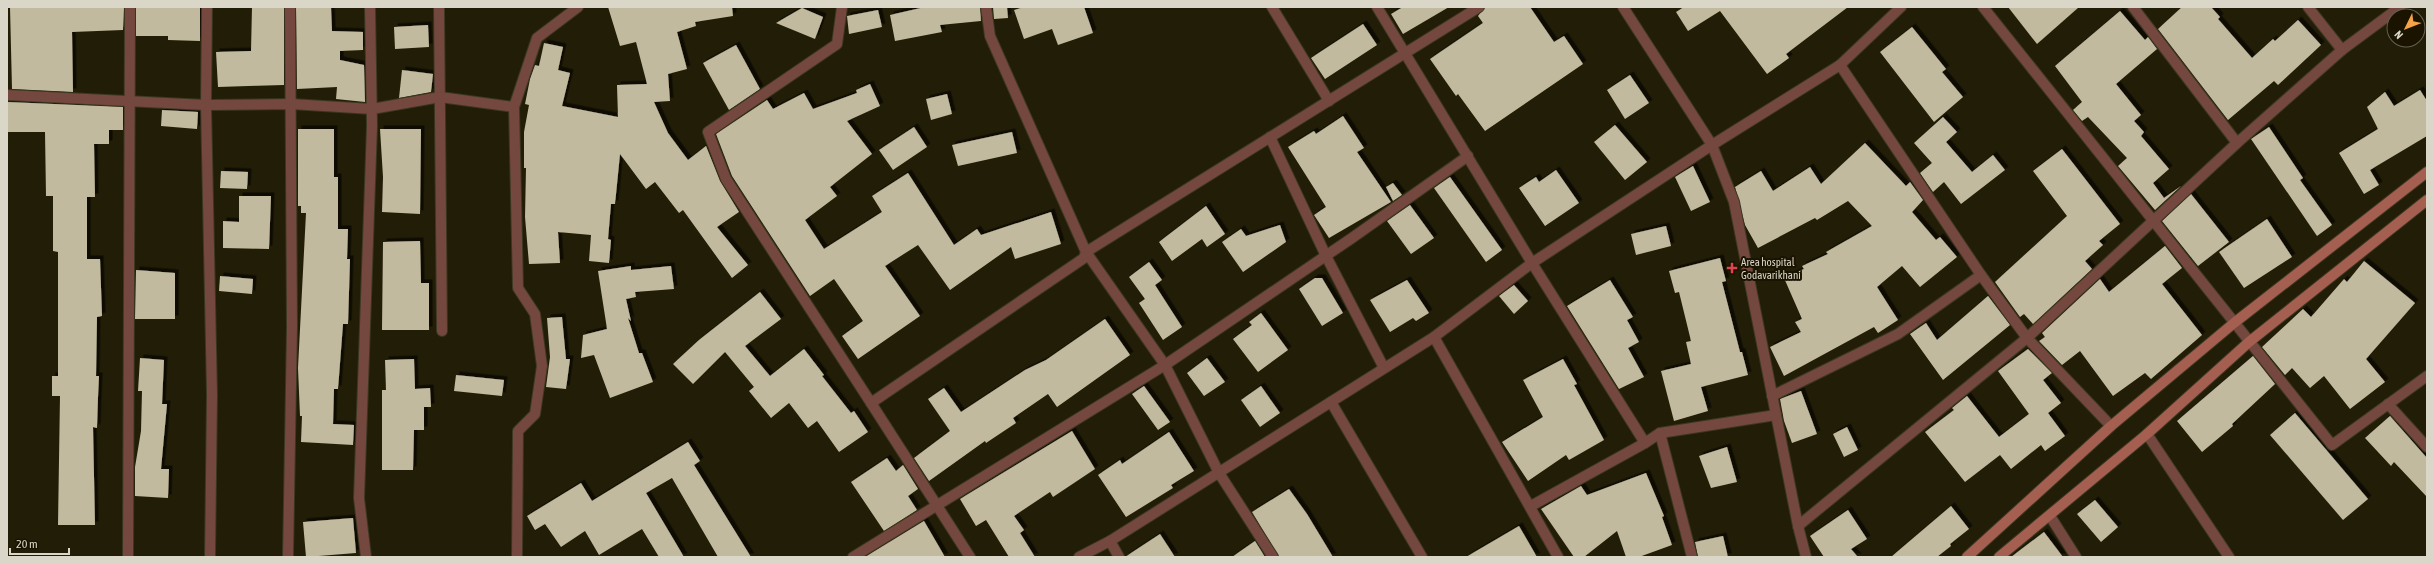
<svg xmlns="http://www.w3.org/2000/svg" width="2434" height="564" font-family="'Asap Condensed',sans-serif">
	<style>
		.building { fill: #c1ba9f; filter: url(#shadow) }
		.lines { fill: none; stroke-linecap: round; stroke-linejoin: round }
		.minor-casing { stroke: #3c3721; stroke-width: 12 }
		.tertiary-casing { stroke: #3c3721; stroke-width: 12 }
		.secondary-casing { stroke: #3c3721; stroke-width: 12 }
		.minor { stroke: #74483e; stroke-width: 10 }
		.tertiary { stroke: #74483e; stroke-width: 10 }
		.secondary { stroke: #a55f50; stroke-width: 10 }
		.health-dot { fill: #e0444e; stroke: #191300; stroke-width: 1.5 }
		.labels { text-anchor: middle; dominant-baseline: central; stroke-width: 4; stroke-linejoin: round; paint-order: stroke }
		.poi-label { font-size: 11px; fill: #dad7c9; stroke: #191300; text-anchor: start }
	</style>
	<defs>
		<filter id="shadow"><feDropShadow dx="3.5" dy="-3.5" stdDeviation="0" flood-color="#0009"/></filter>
	</defs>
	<rect width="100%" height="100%" fill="#221d06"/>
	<g class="building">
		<path d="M10 7H124L123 30 72 32 73 92 12 89Z"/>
		<path d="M136 7H200V41L168 40V36H136Z"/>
		<path d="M252 7 284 8V85L218 87 216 52 251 51Z"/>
		<path d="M296 7H331L332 31 363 32V50L340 51V60L364 65 365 102 336 99 337 87 297 89Z"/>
		<path d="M608 7H732L733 16 695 22 696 26 677 32 687 69 668 74 670 101 654 102 668 133 688 160 706 146 720 181 739 212 717 227 748 265 732 278 683 210 679 213 655 182 646 189 620 154 615 204H611L608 239 611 240 609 263 589 261 591 235 558 232 560 263 529 264 525 217 526 168H524V132L529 105 525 104 530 79 535 65 539 66 544 43 563 47 558 70 570 73 562 106 618 117 617 85 647 84 636 42 620 46Z"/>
		<path d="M925 7H980L981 21 940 25 942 32 895 41 890 15Z"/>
		<path d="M993 7H1007L1008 18 994 19Z"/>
		<path d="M1024 7H1084L1093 33 1058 45 1052 29 1024 39 1014 10Z"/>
		<path d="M1403 7H1449L1403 34 1391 14Z"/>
		<path d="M1485 7H1530L1554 42 1564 36 1583 64 1485 131 1458 94 1456 96 1430 59 1483 23 1478 16Z"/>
		<path d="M1684 7H1848L1786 54 1789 58 1767 74 1720 11 1688 31 1676 12Z"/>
		<path d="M2008 7H2079L2037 44Z"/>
		<path d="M2182 7H2211L2220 17 2218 19 2252 58 2273 39 2275 41 2298 20 2321 45 2278 85 2274 81 2228 120 2158 29Z"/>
		<path d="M802 8 823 17 815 39 776 23Z"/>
		<path d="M878 10 882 27 849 34 847 16Z"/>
		<path d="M2120 11 2145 40 2148 37 2157 49 2116 84 2141 115 2134 121 2144 132 2141 136 2169 169 2153 183 2164 198 2181 186 2155 210 2118 166 2127 158 2088 117 2082 121 2073 110 2082 102 2055 66Z"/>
		<path d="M1363 24 1377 45 1325 79 1311 58Z"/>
		<path d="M428 25 429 47 395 49 394 27Z"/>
		<path d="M1912 27 1946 69 1942 72 1963 97 1934 122 1880 52Z"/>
		<path d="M736 45 760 89 729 110 703 63Z"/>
		<path d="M402 70 433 74 431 92 399 98Z"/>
		<path d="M1630 75 1649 103 1625 119 1607 90Z"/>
		<path d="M870 84 880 106 847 121 872 154 830 187 837 196 805 220 824 249 882 212 872 196 908 173 954 245 977 229 981 235 1051 212 1061 244 1015 259 1011 247 950 290 918 245 885 266 920 316 858 359 842 336 863 321 834 279 810 296 732 176 716 134 767 100 773 109 804 93 813 109 857 93 856 90Z"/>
		<path d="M2420 90 2427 101V136L2370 170 2379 185 2364 194 2339 153 2378 129 2367 107 2385 92 2394 106Z"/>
		<path d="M947 94 952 114 931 120 926 99Z"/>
		<path d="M8 102 123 107V130H109V144H94L95 197H87V259H100L102 316 97 317 96 376H99L98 397 97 428 93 427 95 525H58L60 396H52V376H58V252L53 251V196H46L45 132H8Z"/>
		<path d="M162 110 198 112 197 129 161 126Z"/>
		<path d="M1343 116 1364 148 1357 152 1391 202 1329 238 1314 215 1326 207 1288 147 1314 131 1316 134Z"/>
		<path d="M1943 117 1957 132 1946 142 1972 172 1993 155 2005 170 1961 204 1944 182 1933 192 1920 173 1932 163 1914 143Z"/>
		<path d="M1615 125 1647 162 1625 180 1594 142Z"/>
		<path d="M914 127 927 147 893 170 879 150Z"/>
		<path d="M2269 127 2303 178 2300 180 2332 225 2317 236 2251 139Z"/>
		<path d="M298 129H334V177H338V229H348L347 259H350L348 324H343L338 389H334L333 424 354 425 353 445 301 442 302 416H300L298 368 306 213H301V206H298Z"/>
		<path d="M380 129H421L420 214 382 212 383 177Z"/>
		<path d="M1012 132 1017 153 958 166 952 145Z"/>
		<path d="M1865 143 1906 186 1910 182 1923 200 1912 212 1936 240 1940 237 1957 257 1920 287 1902 266 1877 287 1898 320 1878 333 1874 327 1784 376 1770 347 1801 332 1795 322 1802 319 1784 278 1804 269 1802 266 1828 254 1826 252 1872 226 1848 201 1817 220 1815 218 1758 248 1745 225 1735 187 1761 171 1773 191 1810 167 1821 184Z"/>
		<path d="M2062 149 2120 224 2099 241 2103 245 2085 261 2092 269 2033 324 2024 314 2020 317 1995 282 2067 216 2033 171Z"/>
		<path d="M1693 166 1710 202 1691 211 1675 177Z"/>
		<path d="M1556 170 1579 203 1545 226 1519 188 1536 177 1539 182Z"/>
		<path d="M221 171 248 172 247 189 220 188Z"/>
		<path d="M1450 177 1502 250 1486 262 1434 188Z"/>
		<path d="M1393 183 1402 195 1393 201 1386 187Z"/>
		<path d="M2191 194 2229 242 2198 266 2162 221Z"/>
		<path d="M239 196H271L269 249 223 248V221L239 222Z"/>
		<path d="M1410 205 1434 238 1411 254 1387 221Z"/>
		<path d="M1206 206 1225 234 1207 247 1202 239 1172 261 1159 242Z"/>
		<path d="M2267 219 2292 257 2244 288 2219 252Z"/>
		<path d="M1280 225 1286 242 1243 272 1222 242 1241 229 1246 236Z"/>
		<path d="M1666 226 1671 246 1636 255 1631 234Z"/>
		<path d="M420 241 421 283H429V330H382L383 242Z"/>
		<path d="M2165 246 2182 268 2162 284 2202 335 2151 379 2145 373 2113 396 2080 351 2062 365 2039 341 2045 337 2042 333 2100 279 2109 292Z"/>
		<path d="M1720 258 1726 281 1722 282 1740 352H1742L1748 375 1701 387 1708 411 1674 421 1661 371 1691 364 1686 342 1691 341 1679 292 1675 293 1669 271Z"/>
		<path d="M2364 261 2415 303 2366 359 2385 382 2350 409 2324 376 2310 388 2292 368 2285 375 2262 347 2303 309 2311 317 2344 279 2347 282Z"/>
		<path d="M1149 262 1162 280 1155 285 1182 327 1163 340 1139 303 1145 299 1129 277Z"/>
		<path d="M631 266V270L671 266 674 289 635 292 636 297 626 299 631 321 628 318 639 353H642L653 382 610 398 594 355 581 358 583 335 607 329 598 271Z"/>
		<path d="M136 270 175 273V319H135Z"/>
		<path d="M220 276 253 279 252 294 219 291Z"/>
		<path d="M1315 278H1322L1343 313 1322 326 1299 289Z"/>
		<path d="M1407 280 1429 313 1416 321 1413 318 1390 332 1370 300Z"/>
		<path d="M1610 280 1633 317 1627 320 1639 342 1628 348 1644 377 1619 389 1567 306Z"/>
		<path d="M1514 285 1528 301 1514 314 1499 296Z"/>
		<path d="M760 292 781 319 745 346 770 376 804 349 824 375 822 376 851 413 854 411 868 432 839 452 817 421 808 428 789 403 771 418 749 391 754 387 725 352 693 384 673 364 699 340Z"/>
		<path d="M1988 296 2010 325 1943 380 1910 334 1926 323 1937 340Z"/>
		<path d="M1261 313 1288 350 1258 372 1233 339 1252 325 1249 322Z"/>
		<path d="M562 317 566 359H570L566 389 546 387 550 357 547 318Z"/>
		<path d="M1105 319 1130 355 1057 407 1048 394 1013 418 1016 423 986 443 985 441 929 481 914 458 950 431 928 399 944 388 961 412 1025 370 1046 360Z"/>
		<path d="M2028 349 2052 373 2043 380 2061 403 2048 413 2065 436 2045 451 2041 445 2011 469 2000 455 1965 482 1925 432 1954 410 1952 408 1967 396 1999 437 2029 414 1998 371Z"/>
		<path d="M2253 356 2275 384 2232 424 2233 426 2202 452 2177 421Z"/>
		<path d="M140 358 164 360 162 404H167L161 469H169L168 498 135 496V467L141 431 142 391H138Z"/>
		<path d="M1207 358 1225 382 1204 396 1187 373Z"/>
		<path d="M414 359 415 389 430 388 431 407H424V430H414L413 470H382V390H386L385 360Z"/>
		<path d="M1563 359 1577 384 1574 385 1604 440 1569 460 1566 455 1528 481 1502 442 1543 417 1523 380Z"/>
		<path d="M456 375 504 380 502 396 454 391Z"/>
		<path d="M1144 386 1170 422 1158 430 1132 394Z"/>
		<path d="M1261 386 1280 413 1260 427 1241 400Z"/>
		<path d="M1801 391 1817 434 1792 443 1784 421 1780 399Z"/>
		<path d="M2295 413 2368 499 2343 520 2270 435Z"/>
		<path d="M2390 416 2427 458V497L2394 462 2391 466 2365 438Z"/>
		<path d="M1847 427 1858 450 1844 457 1833 434Z"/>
		<path d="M1072 431 1095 469 1053 497 1050 492 1014 516 1024 530 1020 533 1035 557H1009L986 520 976 526 960 499Z"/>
		<path d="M1169 432 1194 471 1171 485 1173 488 1126 517 1098 475 1120 460 1122 464Z"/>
		<path d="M688 442 700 461 694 465 751 557H718L672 478 646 493 684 557H659L642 529 599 555 585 531 561 547 545 524 535 530 527 516 581 483 592 501Z"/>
		<path d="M1727 447 1737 482 1711 488 1699 456Z"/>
		<path d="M887 458 896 471 903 465 918 489 908 496 917 510 884 531 851 482Z"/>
		<path d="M1646 473 1664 516 1662 517 1672 545 1639 557H1626L1617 531 1584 557H1574L1541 509 1581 486 1587 495Z"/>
		<path d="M1289 489 1307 514 1333 557H1279L1252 512Z"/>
		<path d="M2095 500 2118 527 2101 542 2077 514Z"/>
		<path d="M1951 506 1969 529 1950 544 1951 546 1937 557H1891Z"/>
		<path d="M1848 510 1867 539 1851 549 1858 557H1824L1810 536Z"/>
		<path d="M353 518 356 553 306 557 303 522Z"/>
		<path d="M924 521 945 557H865Z"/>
		<path d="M1519 526 1537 557H1466Z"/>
		<path d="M2044 532 2063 557H2011Z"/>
		<path d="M1160 534 1175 557H1125Z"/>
		<path d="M1723 536 1728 557H1698L1695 542Z"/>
		<path d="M1255 541 1265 557H1232Z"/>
	</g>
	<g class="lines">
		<defs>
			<g id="minor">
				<path d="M207 7 206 105 212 395 210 557"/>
				<path d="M439 7 442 331"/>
				<path d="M842 7 837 44 708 132 726 179 871 403"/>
				<path d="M986 7 990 36 1086 252 1165 365 1219 473 1273 557"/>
				<path d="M1272 7 1329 101"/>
				<path d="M1377 7 1532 263 1645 443 1531 506"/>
				<path d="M1623 7 1712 145 1734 202 1798 526 1806 557"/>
				<path d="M1983 7 2332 445 2427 376"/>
				<path d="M2133 7 2237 143"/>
				<path d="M2308 7 2342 50"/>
				<path d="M1840 65 1981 275 2027 338 2111 426"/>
				<path d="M7 95 206 105 291 104 372 109 440 97 514 107"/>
				<path d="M1270 137 1326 256 1384 368"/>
				<path d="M1434 337 1558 557"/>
				<path d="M1772 396 1898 334 1981 275"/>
				<path d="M1331 402 1422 557"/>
				<path d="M2388 404 2427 447"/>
				<path d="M1660 433 1776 415"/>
				<path d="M1645 443 1660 433 1692 557"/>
				<path d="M2050 516 2076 557"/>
				<path d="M1798 526 2027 338 2237 143 2342 50 2400 7"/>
				<path d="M1110 541 1119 557"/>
				<path d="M128 557 130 7"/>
				<path d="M288 557 292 327 290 7"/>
				<path d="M366 557 359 498 372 126 370 7"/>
				<path d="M517 557 518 431 535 414 542 366 535 314 518 288 514 107 537 38 578 7"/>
				<path d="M853 557 1165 365 1352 238 1468 156"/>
				<path d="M970 557 871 403 1084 258 1086 252 1479 7"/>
				<path d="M1079 557 1110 541 1434 337 1532 263 1712 145 1840 65 1901 7"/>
			</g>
			<path id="tertiary" d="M2147 434 2229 557"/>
			<g id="secondary">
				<path d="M1967 557 2111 426 2234 323 2427 172"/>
				<path d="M1999 557 2147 434 2249 342 2427 200"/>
			</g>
		</defs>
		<use href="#minor" class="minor-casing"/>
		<use href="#tertiary" class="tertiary-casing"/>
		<use href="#secondary" class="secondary-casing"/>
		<use href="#minor" class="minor"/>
		<use href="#tertiary" class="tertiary"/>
		<use href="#secondary" class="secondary"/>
	</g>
	<path class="health-dot" d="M1730 262h4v4h4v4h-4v4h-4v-4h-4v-4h4z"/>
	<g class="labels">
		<g class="poi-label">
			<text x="1741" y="262">Area hospital<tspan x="1741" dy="13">Godavarikhani</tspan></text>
		</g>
	</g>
	<rect width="2434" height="564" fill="none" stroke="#dad7c9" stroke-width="16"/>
	<g transform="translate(2406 28) rotate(227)"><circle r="19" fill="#191300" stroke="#666150"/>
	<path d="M0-3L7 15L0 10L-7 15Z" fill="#f6a248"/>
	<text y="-6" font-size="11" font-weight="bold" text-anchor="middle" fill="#dad7c9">N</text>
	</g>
	<path d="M10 548v6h59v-6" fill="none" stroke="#dad7c9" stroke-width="2"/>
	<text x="16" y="548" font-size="12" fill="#dad7c9" stroke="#191300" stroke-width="3" paint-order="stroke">20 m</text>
</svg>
